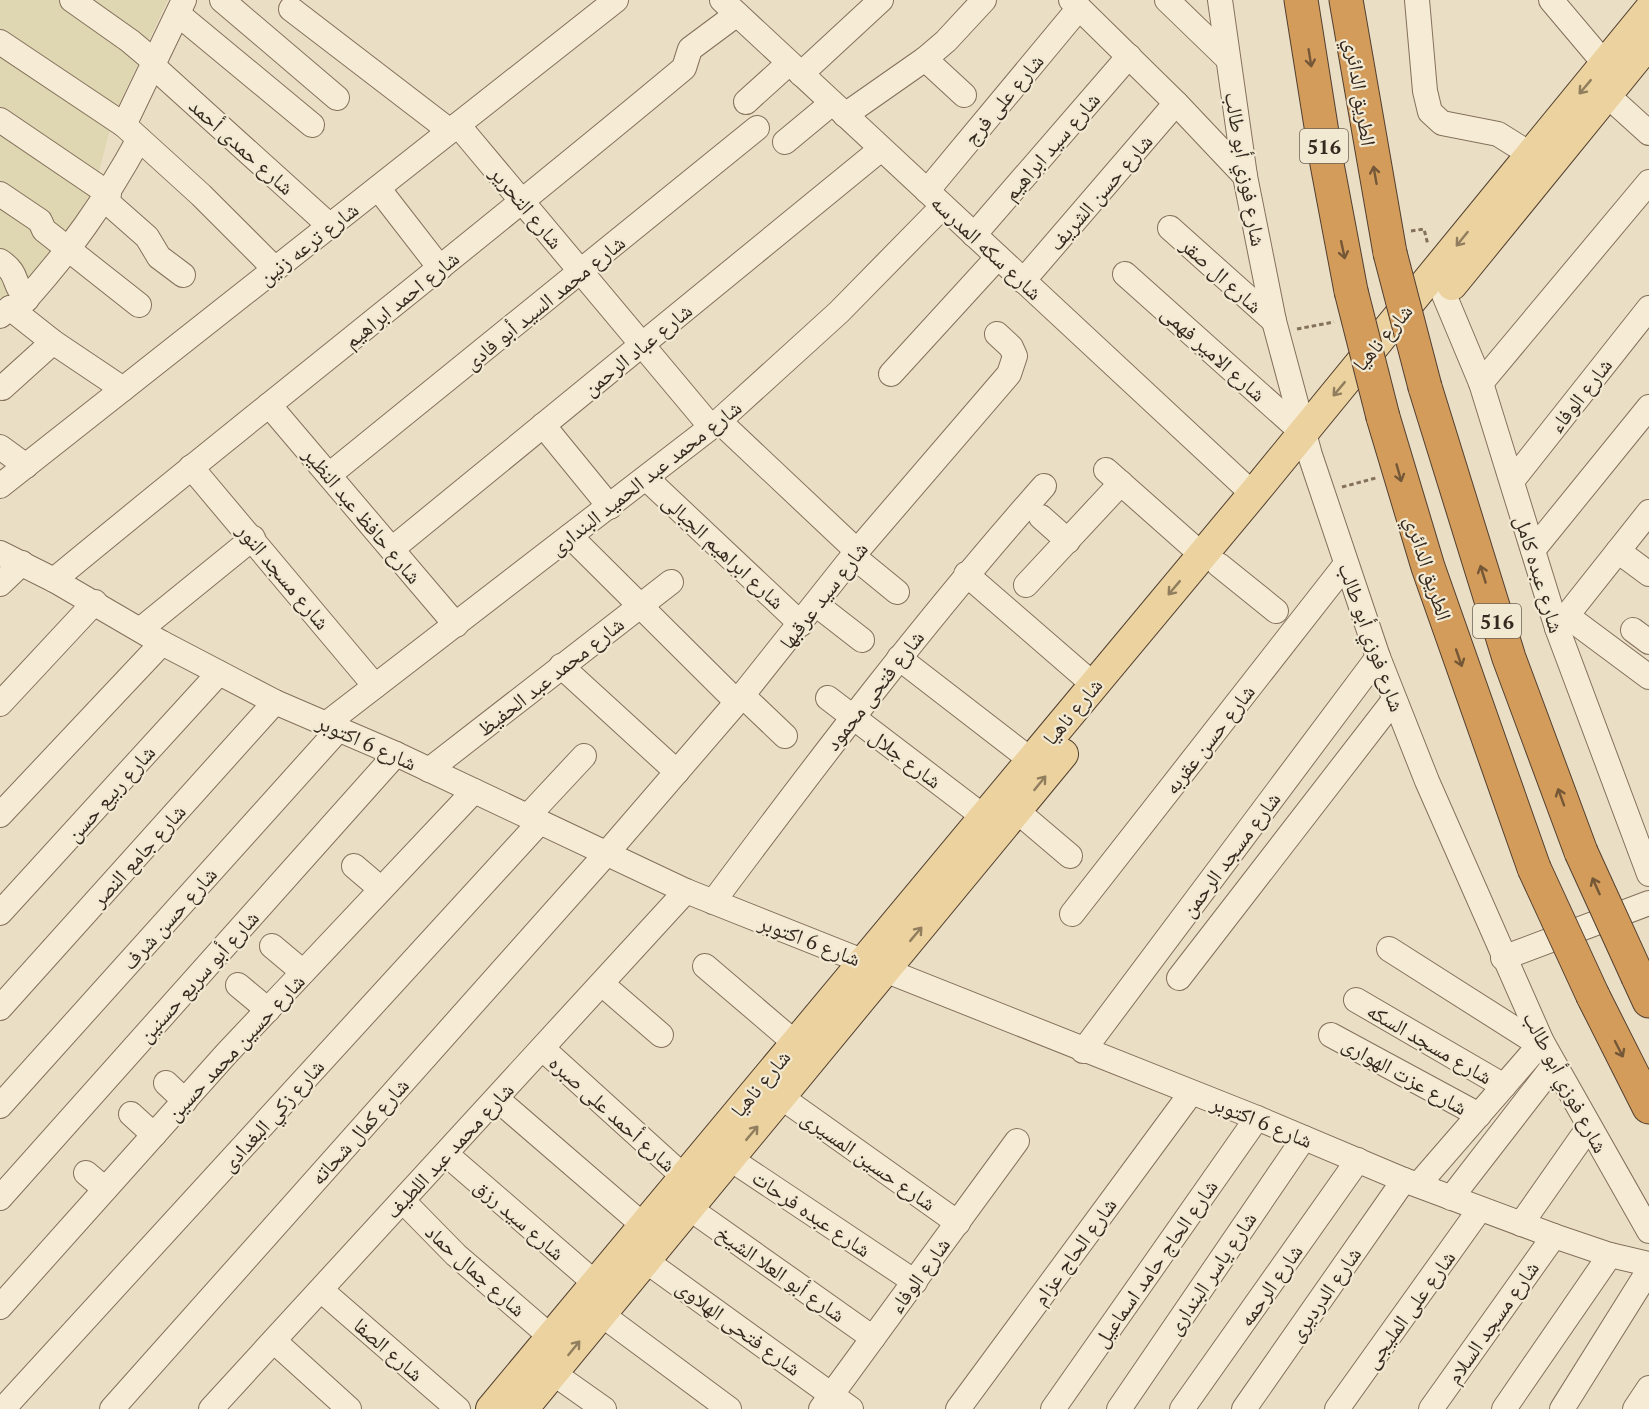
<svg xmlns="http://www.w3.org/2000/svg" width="1649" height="1409" font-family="'PT Serif','Noto Naskh Arabic',serif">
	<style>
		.farmland { fill: #dfd7b2 }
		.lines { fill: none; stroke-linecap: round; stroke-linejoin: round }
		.minor-casing { stroke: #84705c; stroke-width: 26 }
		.major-casing { stroke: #523f30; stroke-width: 32 }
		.highway-casing { stroke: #523f30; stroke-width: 35 }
		.path { stroke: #84705c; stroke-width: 3; stroke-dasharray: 4.5 3; stroke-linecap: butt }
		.minor { stroke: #f6ecd6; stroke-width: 24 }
		.major { stroke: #ebd29e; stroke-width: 30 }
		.highway { stroke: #d39c5b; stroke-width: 33 }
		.highway-bridge-casing { stroke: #523f30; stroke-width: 35; stroke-linecap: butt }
		.highway-bridge { stroke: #d39c5b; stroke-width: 33 }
		.oneway { stroke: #745737 }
		.oneway2 { stroke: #907e5e }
		.labels { text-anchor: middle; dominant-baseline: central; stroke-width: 4.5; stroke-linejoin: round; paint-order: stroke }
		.shield { fill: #f2e9d3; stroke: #6e6355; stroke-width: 1.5 }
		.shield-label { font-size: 20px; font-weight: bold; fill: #35291f }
		.street-label { font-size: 21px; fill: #35291f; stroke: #f2e9d3 }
	</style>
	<rect width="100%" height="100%" fill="#eadec4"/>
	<path class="farmland" d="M0 0H168L114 115 85 223 8 302 0 297Z"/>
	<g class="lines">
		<defs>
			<g id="minor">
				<path d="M72 0 130 41 155 62"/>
				<path d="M222 0 337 98"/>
				<path d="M722 0 1253 494"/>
				<path d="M1071 0 1176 103 1245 176"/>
				<path d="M1167 0 1228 59"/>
				<path d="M1220 0 1245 176 1274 321 1310 455 1378 657 1427 781 1542 1042 1649 1231"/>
				<path d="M1417 0 1425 91 1430 112 1442 123 1498 134 1530 154"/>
				<path d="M1551 0 1605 64"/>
				<path d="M291 9 450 131"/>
				<path d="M178 14 312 125"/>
				<path d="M0 42 124 125 201 195 274 268"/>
				<path d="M925 59 964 95"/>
				<path d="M153 66 330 226"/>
				<path d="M801 74 881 0"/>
				<path d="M1607 95 1649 133"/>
				<path d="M746 102 789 63"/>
				<path d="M845 115 925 59 946 41 984 0"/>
				<path d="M0 120 109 194"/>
				<path d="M124 125 184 0"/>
				<path d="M458 125 711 427"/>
				<path d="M785 142 832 103"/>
				<path d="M378 188 440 268"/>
				<path d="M927 191 1079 8"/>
				<path d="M0 194 40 221 44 230 139 305"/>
				<path d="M105 200 147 237 159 257 183 275"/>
				<path d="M1170 228 1274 321"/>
				<path d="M974 235 1129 56"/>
				<path d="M0 261C21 275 11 284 27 299"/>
				<path d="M1435 273 1481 383 1557 628 1649 874"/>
				<path d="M1125 274 1303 433"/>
				<path d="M1023 281 1176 103"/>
				<path d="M10 308 53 342 123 389"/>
				<path d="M0 316 10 308 20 306C70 251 104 203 139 139"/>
				<path d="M891 374 998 257"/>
				<path d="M1481 383 1649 182"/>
				<path d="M2 388 53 342"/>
				<path d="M269 405 456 625"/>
				<path d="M719 421 857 551"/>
				<path d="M543 425 610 507"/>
				<path d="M0 447 26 466"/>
				<path d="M191 467 375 686"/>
				<path d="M1106 470 1202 555"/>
				<path d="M329 475 757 128"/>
				<path d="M646 478 801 624"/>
				<path d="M1512 481 1649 308"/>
				<path d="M0 486 616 0"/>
				<path d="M1041 517 1068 541"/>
				<path d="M570 536 737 702"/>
				<path d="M392 549 881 149"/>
				<path d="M1533 550 1649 407"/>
				<path d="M1618 551 1649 574"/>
				<path d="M0 553 54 580 162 643 275 702 396 754 686 891 1257 1118 1404 1180 1554 1236 1610 1255 1649 1264"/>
				<path d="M853 556 897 592"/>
				<path d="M1219 565 1276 611"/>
				<path d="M966 574 1094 685"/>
				<path d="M54 580C263 407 477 241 684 68L690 49 737 14"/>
				<path d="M0 584 22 563"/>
				<path d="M1026 585 1121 483"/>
				<path d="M817 605 862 640"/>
				<path d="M1567 616 1649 677"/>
				<path d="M1557 628 1649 512"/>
				<path d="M141 629 253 538"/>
				<path d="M1633 630 1649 642"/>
				<path d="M899 658 1031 760"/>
				<path d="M561 666 677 772"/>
				<path d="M742 695 785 736"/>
				<path d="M828 698 984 817"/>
				<path d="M0 704 95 602"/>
				<path d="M326 724 719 421 839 312 943 206"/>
				<path d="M429 770 671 582"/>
				<path d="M1017 811 1070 856"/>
				<path d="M0 815 162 643"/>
				<path d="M528 816 584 756"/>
				<path d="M354 866 381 889"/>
				<path d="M713 902C819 760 926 619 1044 486"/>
				<path d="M0 913 219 673"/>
				<path d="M1072 914 1346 564"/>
				<path d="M272 946 303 972"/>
				<path d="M1389 949 1540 1045"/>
				<path d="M1503 958 1649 903"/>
				<path d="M705 966 794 1042"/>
				<path d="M1179 978 1394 700"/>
				<path d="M602 984 661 1035"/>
				<path d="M238 985 268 1010"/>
				<path d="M1356 1000 1504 1086"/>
				<path d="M0 1008 275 702"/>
				<path d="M1331 1035 1479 1115"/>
				<path d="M543 1049 683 1176"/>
				<path d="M1083 1051 1378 657"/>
				<path d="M166 1083 185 1101"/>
				<path d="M781 1097 958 1223"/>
				<path d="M497 1099 643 1225"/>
				<path d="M0 1106 338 730"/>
				<path d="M131 1114 154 1135"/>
				<path d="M714 1148 915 1282"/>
				<path d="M446 1154 595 1283"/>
				<path d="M86 1173 105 1189"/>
				<path d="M1418 1185 1542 1042"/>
				<path d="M0 1198 396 754"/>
				<path d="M1451 1198 1554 1065"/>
				<path d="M403 1201 456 1255 551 1337"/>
				<path d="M689 1208 873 1338"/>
				<path d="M1521 1224 1589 1127"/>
				<path d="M646 1261 851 1409"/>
				<path d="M321 1290 458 1409"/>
				<path d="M0 1307 227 1053 474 791"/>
				<path d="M601 1314 729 1409"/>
				<path d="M274 1341 349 1409"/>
				<path d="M553 1373 604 1409"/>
				<path d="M3 1409 540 822"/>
				<path d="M112 1409 606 854 737 702 857 551 1009 374 1015 356 1011 347 997 334"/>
				<path d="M211 1409 686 891"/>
				<path d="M821 1409 1017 1141"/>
				<path d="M958 1409 1191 1093"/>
				<path d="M1053 1409 1257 1118"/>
				<path d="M1119 1409 1304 1138"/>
				<path d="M1182 1409 1358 1160"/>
				<path d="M1244 1409 1404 1180"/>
				<path d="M1337 1409 1480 1209"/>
				<path d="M1431 1409 1554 1236"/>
				<path d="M1504 1409 1610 1255"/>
				<path d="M1562 1409 1649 1270"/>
				<path d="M1635 1409 1649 1388"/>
			</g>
			<g id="major">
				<path d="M1452 285 1649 43"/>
				<path d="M491 1409 1253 494 1649 10"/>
				<path d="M523 1409 1063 754"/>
			</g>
			<g id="highway">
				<path d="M1301 0 1327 164 1351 291"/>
				<path d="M1346 0 1390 253"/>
				<path d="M1425 387 1509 658 1581 852"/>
				<path d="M1383 417 1428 567 1534 868"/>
				<path d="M1638 977 1649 1001"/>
				<path d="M1593 996 1649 1107"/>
			</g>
		</defs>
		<use href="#minor" class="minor-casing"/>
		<use href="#major" class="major-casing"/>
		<use href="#highway" class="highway-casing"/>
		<g class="path">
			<path d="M1411 231 1424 229 1428 245"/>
			<path d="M1297 329 1334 322"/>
			<path d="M1342 487 1376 478"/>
		</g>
		<use href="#minor" class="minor"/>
		<use href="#major" class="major"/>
		<use href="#highway" class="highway"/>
		<defs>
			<g id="highway-bridge">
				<path d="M1390 253 1425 387"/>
				<path d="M1351 291 1383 417"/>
				<path d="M1581 852 1638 977"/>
				<path d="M1534 868 1593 996"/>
			</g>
		</defs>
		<use href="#highway-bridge" class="highway-bridge-casing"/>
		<use href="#highway-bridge" class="highway-bridge"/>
	</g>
	<defs><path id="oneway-shaft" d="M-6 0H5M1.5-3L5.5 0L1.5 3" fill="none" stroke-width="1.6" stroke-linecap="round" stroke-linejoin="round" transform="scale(1.5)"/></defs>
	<g class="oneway">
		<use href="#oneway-shaft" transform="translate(1310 58) rotate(81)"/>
		<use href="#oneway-shaft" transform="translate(1375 175) rotate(-100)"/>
		<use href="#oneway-shaft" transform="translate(1343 250) rotate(78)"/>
		<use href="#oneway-shaft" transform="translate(1399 473) rotate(74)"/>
		<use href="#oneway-shaft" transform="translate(1483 574) rotate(-107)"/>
		<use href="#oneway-shaft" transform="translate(1459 658) rotate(71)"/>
		<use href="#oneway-shaft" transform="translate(1561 797) rotate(-110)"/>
		<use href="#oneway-shaft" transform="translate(1596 886) rotate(-114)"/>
		<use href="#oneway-shaft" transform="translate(1619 1049) rotate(63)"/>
	</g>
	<g class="oneway2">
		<use href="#oneway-shaft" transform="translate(1585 87) rotate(130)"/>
		<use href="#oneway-shaft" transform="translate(1462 239) rotate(129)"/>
		<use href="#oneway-shaft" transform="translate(1339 389) rotate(130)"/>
		<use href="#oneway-shaft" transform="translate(1174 588) rotate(130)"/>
		<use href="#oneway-shaft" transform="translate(1040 783) rotate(-51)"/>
		<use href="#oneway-shaft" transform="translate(916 934) rotate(-50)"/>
		<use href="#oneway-shaft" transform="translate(752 1133) rotate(-50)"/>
		<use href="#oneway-shaft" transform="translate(574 1348) rotate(-51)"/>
	</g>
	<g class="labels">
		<g class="shield">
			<rect x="1300" y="129" width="48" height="34" rx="4.5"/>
			<rect x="1473" y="604" width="48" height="34" rx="4.5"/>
		</g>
		<g class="shield-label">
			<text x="1324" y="146">516</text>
			<text x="1497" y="621">516</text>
		</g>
		<g class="street-label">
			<text transform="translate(1361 92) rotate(81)">الطريق الدائري</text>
			<text transform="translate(1003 99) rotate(-50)">شارع على فرج</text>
			<text transform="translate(242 146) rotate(42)">شارع حمدى أحمد</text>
			<text transform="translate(1051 146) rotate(-49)">شارع سيد ابراهيم</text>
			<text transform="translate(1246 169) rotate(80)">شارع فوزي أبو طالب</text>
			<text transform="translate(1100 192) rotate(-49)">شارع حسن الشريف</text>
			<text transform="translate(527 207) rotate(50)">شارع التحرير</text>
			<text transform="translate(308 243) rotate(-38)">شارع ترعه زنين</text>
			<text transform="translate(987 247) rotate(43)">شارع سكه المدرسه</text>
			<text transform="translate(1222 275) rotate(42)">شارع ال صقر</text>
			<text transform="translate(401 299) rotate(-39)">شارع احمد ابراهيم</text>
			<text transform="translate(544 302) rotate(-39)">شارع محمد السيد أبو فادى</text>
			<text transform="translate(1382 337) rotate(-50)">شارع ناهيا</text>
			<text transform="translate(637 349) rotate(-39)">شارع عباد الرحمن</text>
			<text transform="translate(1214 353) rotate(42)">شارع الامير فهمى</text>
			<text transform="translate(1580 395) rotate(-52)">شارع الوفاء</text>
			<text transform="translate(645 477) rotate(-38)">شارع محمد عبد الحميد البندارى</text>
			<text transform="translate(363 515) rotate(50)">شارع حافظ عبد النظير</text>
			<text transform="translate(724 551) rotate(43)">شارع ابراهيم الجبالى</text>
			<text transform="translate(1429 568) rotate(72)">الطريق الدائري</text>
			<text transform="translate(1540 574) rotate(73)">شارع عبده كامل</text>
			<text transform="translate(284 576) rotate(50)">شارع مسجد النور</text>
			<text transform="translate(823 595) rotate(-52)">شارع سيد عرقبها</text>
			<text transform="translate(1372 637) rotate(70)">شارع فوزي أبو طالب</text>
			<text transform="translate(550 676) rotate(-38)">شارع محمد عبد الحفيظ</text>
			<text transform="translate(874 690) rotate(-52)">شارع فتحى محمود</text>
			<text transform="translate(1072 711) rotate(-50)">شارع ناهيا</text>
			<text transform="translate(1209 739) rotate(-52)">شارع حسن عقربه</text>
			<text transform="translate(367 742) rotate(24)">شارع 6 اكتوبر</text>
			<text transform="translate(906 758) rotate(37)">شارع جلال</text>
			<text transform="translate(110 793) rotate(-48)">شارع ربيع حسن</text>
			<text transform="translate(1230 854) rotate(-53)">شارع مسجد الرحمن</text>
			<text transform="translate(138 855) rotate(-48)">شارع جامع النصر</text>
			<text transform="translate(169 918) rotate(-48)">شارع حسن شرف</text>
			<text transform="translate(810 940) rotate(21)">شارع 6 اكتوبر</text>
			<text transform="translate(198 976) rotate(-48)">شارع أبو سريع حسنين</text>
			<text transform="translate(1430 1043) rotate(30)">شارع مسجد السكه</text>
			<text transform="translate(235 1047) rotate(-47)">شارع حسين محمد حسين</text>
			<text transform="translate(1405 1075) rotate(29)">شارع عزت الهوارى</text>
			<text transform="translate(1566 1082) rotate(62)">شارع فوزي أبو طالب</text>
			<text transform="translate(760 1083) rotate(-50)">شارع ناهيا</text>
			<text transform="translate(613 1113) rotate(42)">شارع أحمد على صبره</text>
			<text transform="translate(272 1115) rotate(-48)">شارع زكي البغدادى</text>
			<text transform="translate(1262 1121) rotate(22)">شارع 6 اكتوبر</text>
			<text transform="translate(359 1131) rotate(-48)">شارع كمال شحاته</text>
			<text transform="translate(449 1150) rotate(-47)">شارع محمد عبد اللطيف</text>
			<text transform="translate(869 1160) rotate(35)">شارع حسين المسيرى</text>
			<text transform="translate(812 1213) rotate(34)">شارع عبده فرحات</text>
			<text transform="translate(520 1219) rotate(41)">شارع سيد رزق</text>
			<text transform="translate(1074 1251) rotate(-54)">شارع الحاج عزام</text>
			<text transform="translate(1155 1263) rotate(-55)">شارع الحاج حامد اسماعيل</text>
			<text transform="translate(476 1270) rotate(42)">شارع جمال حماد</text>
			<text transform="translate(781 1273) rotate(35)">شارع أبو العلا الشيخ</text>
			<text transform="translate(1211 1273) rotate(-56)">شارع ياسر البندارى</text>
			<text transform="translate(919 1275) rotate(-54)">شارع الوفاء</text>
			<text transform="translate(1270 1285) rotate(-55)">شارع الرحمه</text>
			<text transform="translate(1324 1294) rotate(-55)">شارع الدرديرى</text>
			<text transform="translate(1409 1309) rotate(-54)">شارع على المليجى</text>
			<text transform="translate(1492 1322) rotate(-55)">شارع مسجد السلام</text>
			<text transform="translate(739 1327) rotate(36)">شارع فتحى الهلاوى</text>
			<text transform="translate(389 1349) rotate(41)">شارع الصفا</text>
		</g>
	</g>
</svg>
